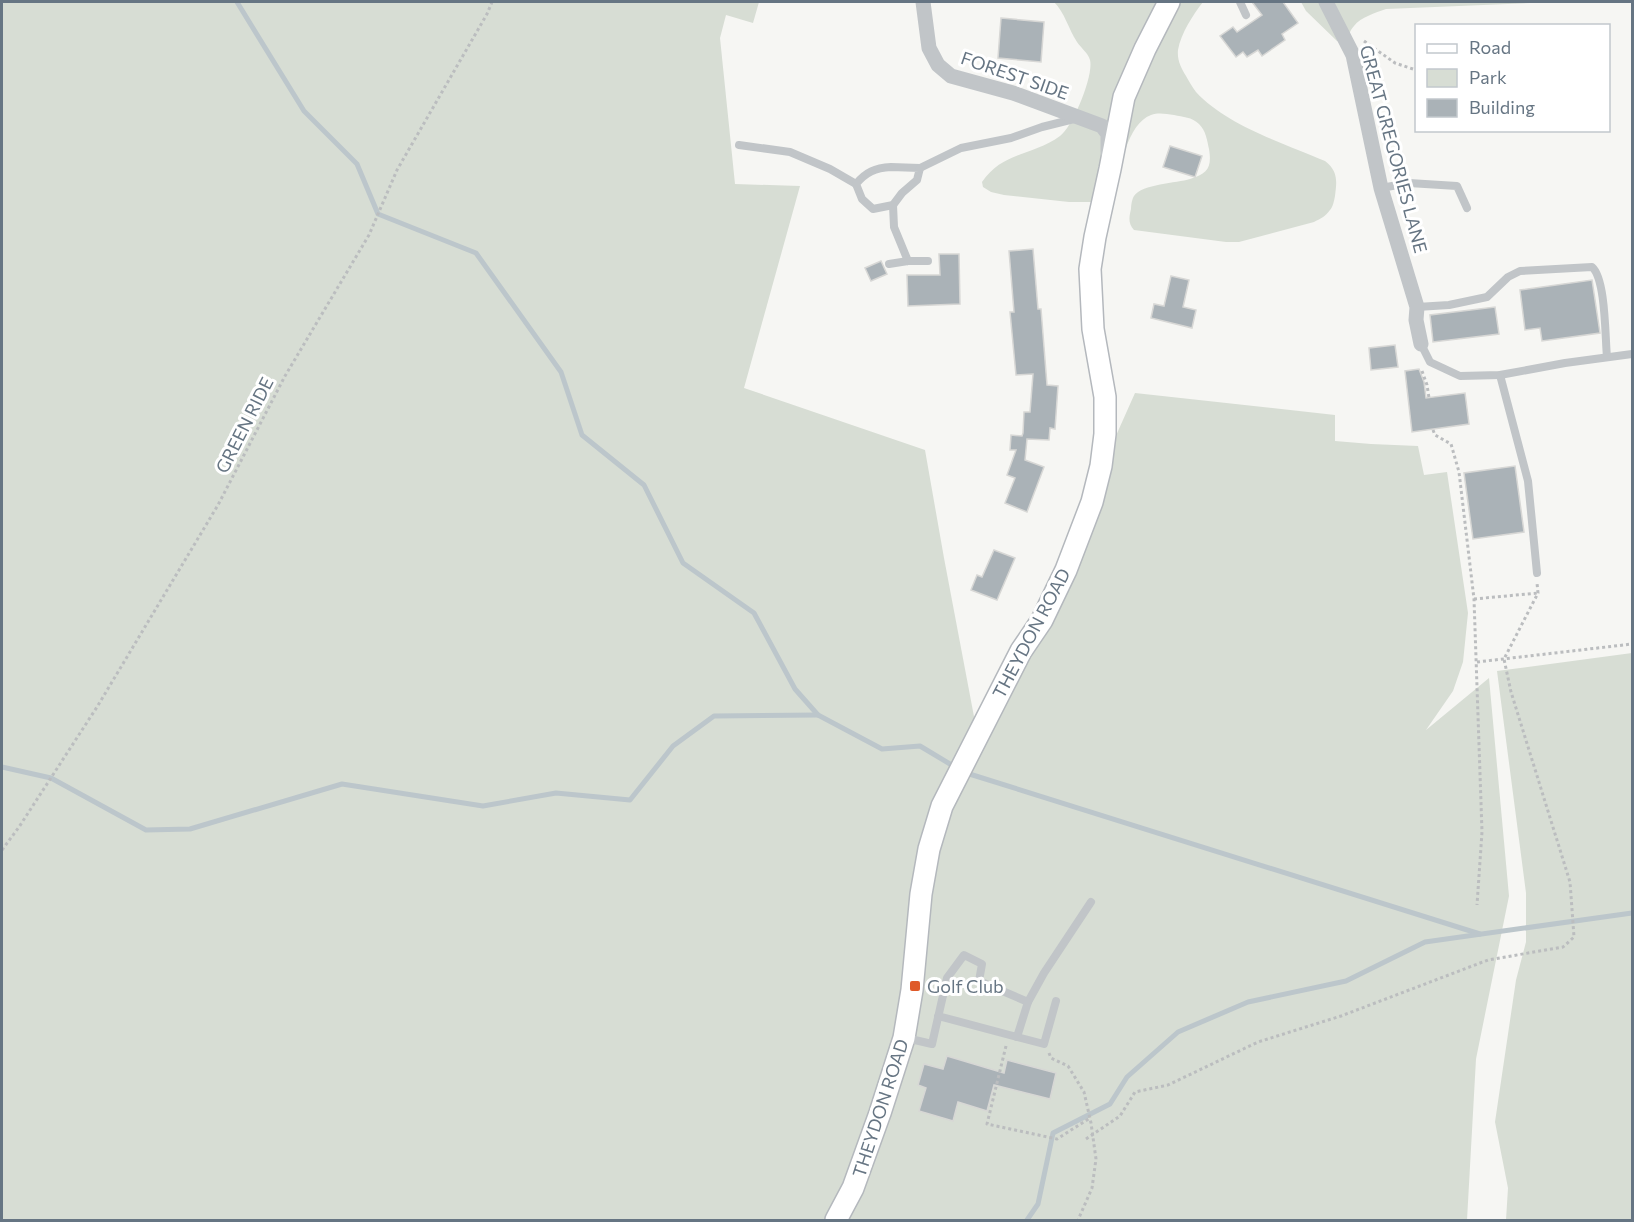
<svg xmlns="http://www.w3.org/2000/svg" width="1634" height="1222" font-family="Commissioner,sans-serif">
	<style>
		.green { fill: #d7ddd4 }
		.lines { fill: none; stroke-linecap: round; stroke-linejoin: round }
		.stream { stroke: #bcc6cb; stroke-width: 5 }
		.building { fill: #aab2b7; stroke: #d7d7d5; stroke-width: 1.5 }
		.secondary-casing { stroke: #b4b8bd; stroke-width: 24 }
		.path { stroke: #bbbdbf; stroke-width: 3; stroke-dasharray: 3 3; stroke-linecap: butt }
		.lane { stroke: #c1c5c8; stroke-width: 8 }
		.street { stroke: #c1c5c8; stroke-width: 15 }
		.secondary { stroke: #fff; stroke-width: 21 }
		.poi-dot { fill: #df5a29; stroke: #fff; stroke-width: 2 }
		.labels { text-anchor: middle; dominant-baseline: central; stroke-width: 6; stroke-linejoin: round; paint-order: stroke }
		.street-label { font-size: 18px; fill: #667583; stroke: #fff }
		.poi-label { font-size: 18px; fill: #667583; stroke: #fff; text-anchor: start }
	</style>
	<rect width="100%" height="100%" fill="#f6f6f3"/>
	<g class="green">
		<path d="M2 2H759L753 23 726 15 720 38 735 184 800 186 744 388 925 450 944 558 979 743 1135 393 1335 415V441L1371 444 1418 446 1424 475 1447 472 1468 613 1463 662 1453 691 1426 730 1489 678 1509 896 1476 1059 1467 1220H2Z"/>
		<path d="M1054 2H1203C1193 15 1181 33 1178 50 1177 60 1181 68 1186 76 1189 81 1192 87 1196 92 1226 125 1285 144 1325 161 1338 171 1337 181 1335 196 1334 201 1333 207 1330 210 1326 216 1320 219 1314 222L1239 242H1226L1134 230C1128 223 1129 218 1131 209 1131 205 1132 199 1134 196 1142 184 1177 183 1190 179 1208 174 1212 167 1209 149 1207 140 1206 131 1199 124 1192 117 1183 117 1174 115 1166 114 1159 112 1151 115 1127 124 1120 169 1115 191L1099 202H1069L1004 195 991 192 983 187 982 182C1003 151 1033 156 1060 136 1073 127 1094 75 1090 60 1088 53 1081 48 1077 42 1068 28 1065 13 1054 2Z"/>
		<path d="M1301 2H1553L1386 9C1375 13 1361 17 1354 26 1349 31 1349 38 1343 43L1337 41 1306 11Z"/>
		<path d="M1632 653V1220H1506L1508 1188 1495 1122 1516 980 1526 942V893L1497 671Z"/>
	</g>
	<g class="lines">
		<g class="stream">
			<path d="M237 2 304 111 357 164 378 214 476 253 561 372 582 435 644 485 683 563 754 613 795 689 818 715 882 749 920 746 955 767"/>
			<path d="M2 767 51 778 146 830 190 829 342 784 483 806 556 793 630 800 673 746 714 716 818 715"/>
			<path d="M963 772 1480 934"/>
			<path d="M1027 1220 1038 1204 1053 1133 1110 1104 1127 1077 1178 1032 1248 1002 1346 981 1425 942 1632 913"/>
		</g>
	</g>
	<g class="building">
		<path d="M1252 2H1283L1298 23 1282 34 1285 40 1262 56 1258 50 1247 57 1243 52 1236 57 1220 36 1233 27 1237 32 1262 15Z"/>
		<path d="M1001 18 1044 22 1041 62 998 58Z"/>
		<path d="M1170 146 1202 156 1195 177 1163 167Z"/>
		<path d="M1033 249 1038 309H1041L1047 385 1058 386 1055 429 1050 428 1049 440 1027 439 1025 460 1044 467 1027 512 1005 503 1015 478 1007 475 1016 450H1010L1011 435 1022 436 1023 433 1024 412H1030L1033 374 1016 375 1010 312H1014L1009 251Z"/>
		<path d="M939 254H959L960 304 908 306 907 275H940Z"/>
		<path d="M881 261 887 274 871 281 865 268Z"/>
		<path d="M1171 276 1189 280 1183 307 1196 310 1192 328 1151 318 1154 304 1164 306Z"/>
		<path d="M1592 280 1600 333 1542 341 1540 328 1525 330 1520 290Z"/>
		<path d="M1495 307 1499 334 1433 342 1430 315Z"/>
		<path d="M1395 345 1398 367 1371 370 1369 348Z"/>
		<path d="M1419 369 1424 382 1426 398 1465 393 1469 424 1412 432 1405 371Z"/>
		<path d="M1515 466 1524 532 1473 539 1464 473Z"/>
		<path d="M994 550 1015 558 997 600 971 590 977 575 982 577Z"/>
		<path d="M947 1056 1004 1073 1007 1060 1056 1073 1050 1099 994 1085 987 1111 958 1102 953 1121 919 1111 926 1088 918 1085 924 1064 943 1069Z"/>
	</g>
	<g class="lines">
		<defs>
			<path id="secondary" d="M836 1220 853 1188 880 1113 904 1038 912 990 921 894 929 849 942 806 1021 651 1042 620 1066 570 1092 502 1101 466 1105 434V397L1093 329 1090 269 1095 237 1110 169 1124 97 1145 49 1169 2"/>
		</defs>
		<use href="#secondary" class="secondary-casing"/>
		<g class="path">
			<path d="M1364 41 1395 63 1416 70"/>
			<path d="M1422 371 1427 385 1429 398"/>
			<path d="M1433 430 1435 435 1451 444 1459 472 1474 599 1482 832 1477 905"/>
			<path d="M1474 599 1538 593"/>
			<path d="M1477 662 1632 644"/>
			<path d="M2 850 19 827 97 707 218 505 285 376 369 235 397 170 487 14 492 2"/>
			<path d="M1006 1046 987 1124 1057 1139 1090 1118"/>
			<path d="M1049 1053 1051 1058 1068 1066 1084 1092 1091 1123 1096 1159 1092 1188 1078 1220"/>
			<path d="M1086 1139 1120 1116 1135 1092 1168 1085 1258 1042 1341 1016 1488 960 1563 947 1574 937 1570 882 1511 692 1504 659 1538 593 1537 583"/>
		</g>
		<g class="lane">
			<path d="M1240 2 1246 15"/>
			<path d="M739 145 790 152 830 169 856 184"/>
			<path d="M891 167 920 168 917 180 902 193 893 205 873 209 862 199 856 184C866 172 875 168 891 167Z"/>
			<path d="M920 168 961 148 1011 138 1042 127 1074 119"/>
			<path d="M1381 188 1409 183 1457 186 1467 208"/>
			<path d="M893 205 894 227 908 261"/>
			<path d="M889 264 908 261H928"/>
			<path d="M1417 307 1449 305 1487 297 1508 277 1520 271 1592 267C1606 279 1605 338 1607 357"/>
			<path d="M1421 344 1430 362 1460 376 1500 375 1565 363 1632 354"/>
			<path d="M1500 375 1528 481 1537 573"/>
			<path d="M1028 1002 1044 973 1091 902"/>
			<path d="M1017 1037 1044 1044 1056 1001"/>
			<path d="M906 1038 932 1044 947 978 964 955 982 964 979 981 1028 1002 1017 1037 938 1016"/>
		</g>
		<g class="street">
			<path d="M923 2 929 48 938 65 951 76 1013 93 1102 126 1108 134V152"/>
			<path d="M1326 2 1353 55 1381 188 1417 307 1416 320 1421 344"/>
		</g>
		<use href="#secondary" class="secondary"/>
	</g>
	<rect class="poi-dot" x="909" y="980" width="12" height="12" rx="3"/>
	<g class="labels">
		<g class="street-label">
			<text transform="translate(1015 75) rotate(19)">FOREST SIDE</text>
			<text transform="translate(1394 149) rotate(75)">GREAT GREGORIES LANE</text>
			<text transform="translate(244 425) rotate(-63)">GREEN RIDE</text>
			<text transform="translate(1031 633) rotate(-62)">THEYDON ROAD</text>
			<text transform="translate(880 1108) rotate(-72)">THEYDON ROAD</text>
		</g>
		<g class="poi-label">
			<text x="927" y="986">Golf Club</text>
		</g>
	</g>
	<rect width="1634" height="1222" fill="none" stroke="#667583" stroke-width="6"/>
	<rect x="1415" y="24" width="195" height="108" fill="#ffffff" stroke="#c2c8cd" stroke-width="1.5"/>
	<rect x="1427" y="44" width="30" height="9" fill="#ffffff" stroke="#c2c8cd" stroke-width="1.5"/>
	<text x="1469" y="54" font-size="18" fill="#667583">Road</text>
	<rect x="1427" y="69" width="30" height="18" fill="#d7ddd4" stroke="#c2c8cd" stroke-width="1.5"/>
	<text x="1469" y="84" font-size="18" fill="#667583">Park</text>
	<rect x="1427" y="99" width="30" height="18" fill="#aab2b7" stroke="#c2c8cd" stroke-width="1.5"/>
	<text x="1469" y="114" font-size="18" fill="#667583">Building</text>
</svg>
